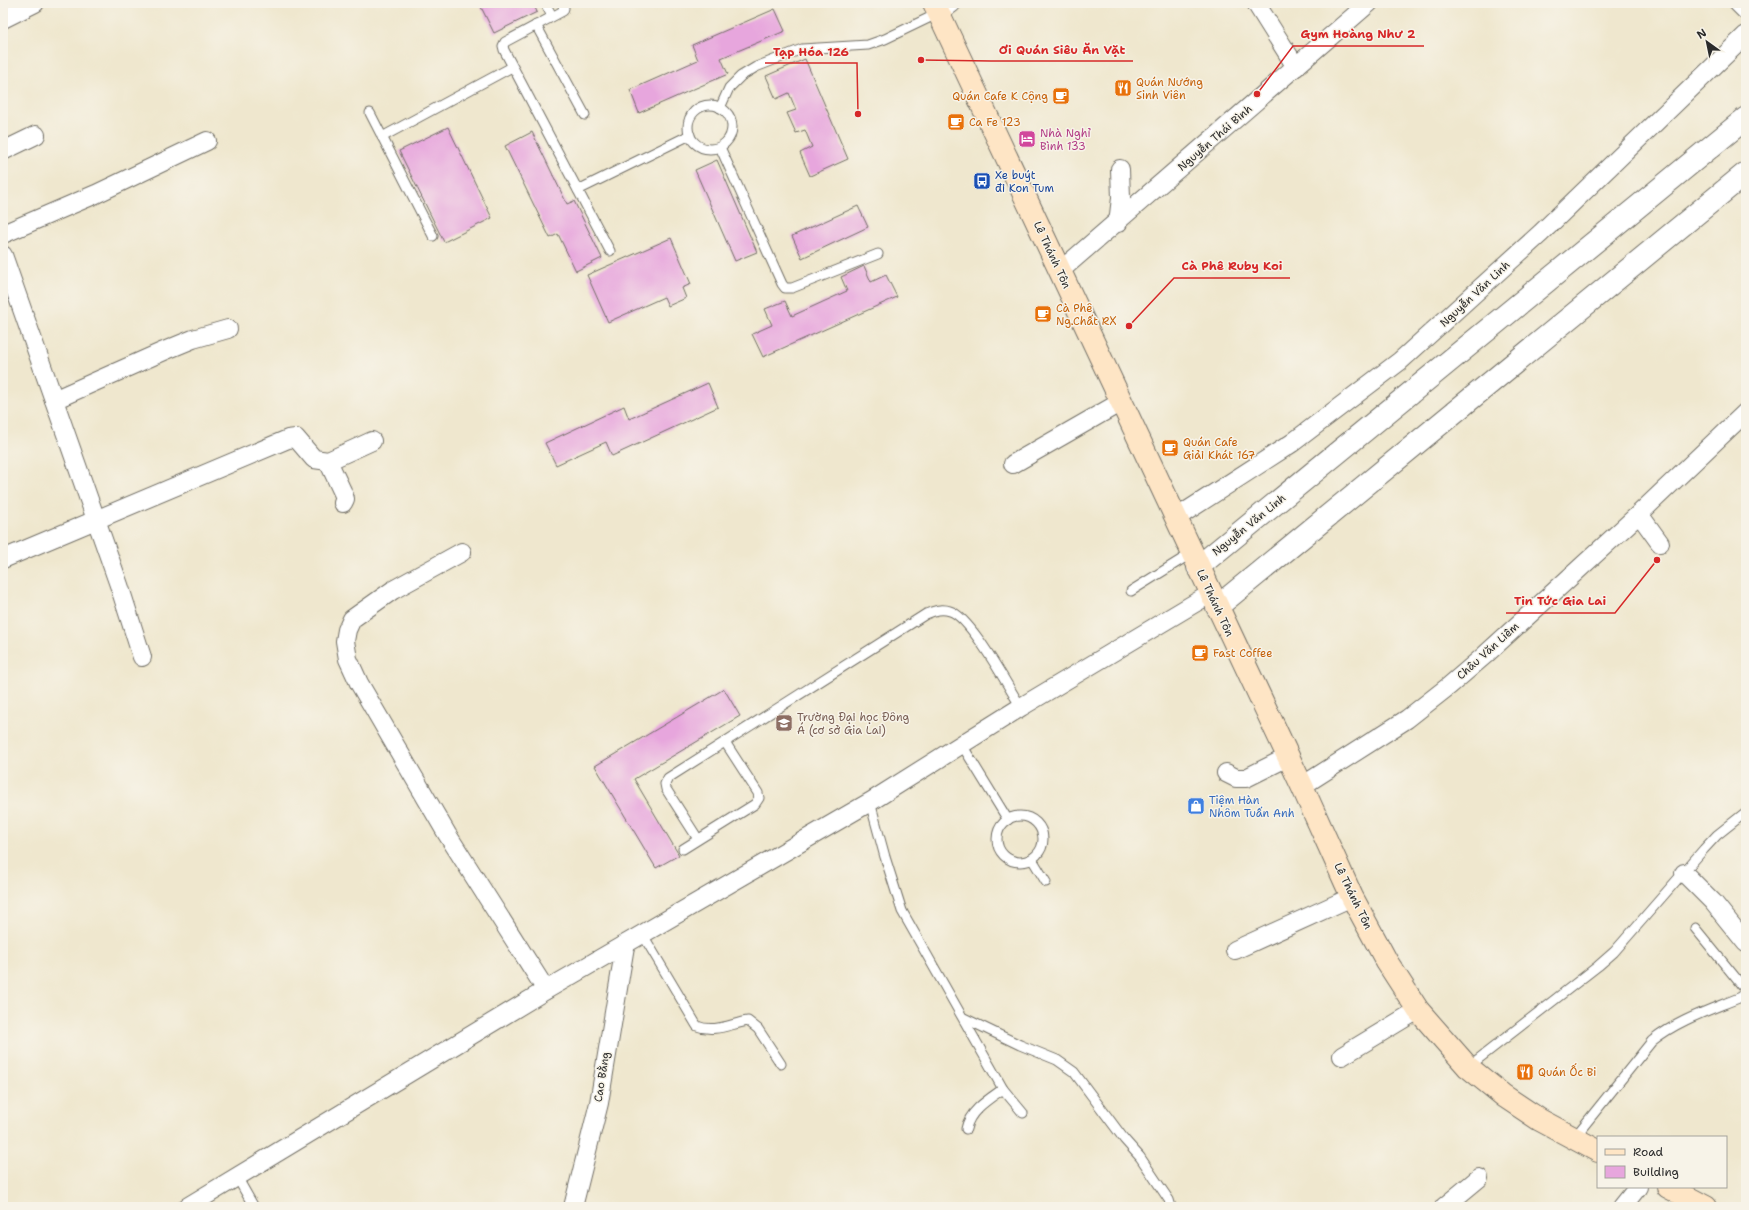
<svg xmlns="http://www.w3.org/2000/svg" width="1749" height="1210" font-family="'Shantell Sans',sans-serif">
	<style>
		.building { fill: #e7a6dd }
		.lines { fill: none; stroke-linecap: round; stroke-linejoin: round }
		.service-casing { stroke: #706d64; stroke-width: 11 }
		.minor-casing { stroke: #706d64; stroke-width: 20 }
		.tertiary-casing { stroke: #706d64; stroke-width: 24 }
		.secondary-casing { stroke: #706d64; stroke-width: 24 }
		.service { stroke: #fff; stroke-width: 9 }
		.minor { stroke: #fff; stroke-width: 18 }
		.tertiary { stroke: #fff; stroke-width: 22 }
		.secondary { stroke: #fee5c5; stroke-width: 22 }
		.labels { text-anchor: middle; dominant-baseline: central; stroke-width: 3; stroke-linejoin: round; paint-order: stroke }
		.food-label { font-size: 11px; fill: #c56008; stroke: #f7f3e8; text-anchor: start }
		.hotel-label { font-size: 11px; fill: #b23c85; stroke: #f7f3e8; text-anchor: start }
		.street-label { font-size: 11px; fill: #2b2b2b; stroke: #f7f3e8 }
		.transit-label { font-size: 11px; fill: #164399; stroke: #f7f3e8; text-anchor: start }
		.education-label { font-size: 11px; fill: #785e54; stroke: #f7f3e8; text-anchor: start }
		.shop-label { font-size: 11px; fill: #366cbe; stroke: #f7f3e8; text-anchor: start }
		.leader { fill: none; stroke: #d62828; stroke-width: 1.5 }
		.callout-dot { fill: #d62828; stroke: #f7f3e8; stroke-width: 1.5 }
		.callout-label { font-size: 12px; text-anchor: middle; font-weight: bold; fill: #d62828; stroke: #f7f3e8; stroke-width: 3; stroke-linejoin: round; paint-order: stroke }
	</style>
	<rect width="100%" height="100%" fill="#f7f3e8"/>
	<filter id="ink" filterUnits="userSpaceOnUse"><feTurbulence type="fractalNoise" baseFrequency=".025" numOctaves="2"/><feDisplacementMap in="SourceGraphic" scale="8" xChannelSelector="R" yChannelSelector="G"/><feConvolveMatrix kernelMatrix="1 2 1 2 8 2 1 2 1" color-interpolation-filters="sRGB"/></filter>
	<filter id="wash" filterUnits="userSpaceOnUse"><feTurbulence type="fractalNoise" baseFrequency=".012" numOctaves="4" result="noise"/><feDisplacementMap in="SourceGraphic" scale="16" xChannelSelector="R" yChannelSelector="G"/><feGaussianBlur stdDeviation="0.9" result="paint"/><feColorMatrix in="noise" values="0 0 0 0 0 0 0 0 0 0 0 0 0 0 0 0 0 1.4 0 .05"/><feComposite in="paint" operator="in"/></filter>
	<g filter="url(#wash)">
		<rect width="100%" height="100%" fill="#efe7ce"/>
		<g id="blocks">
			<g class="building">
				<path d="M479 3H533L537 12 494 33Z"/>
				<path d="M775 9 785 31 721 58 728 74 639 113 630 90 698 60 692 45Z"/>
				<path d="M805 59 848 159 810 176 800 153 812 147 805 130 796 133 787 113 796 110 789 93 776 99 766 76Z"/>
				<path d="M448 127 492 218 444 242 399 151Z"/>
				<path d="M532 132 567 204 574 201 602 258 576 271 558 234 550 238 505 146Z"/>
				<path d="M717 160 757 252 735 261 695 170Z"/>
				<path d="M858 206 868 227 802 258 792 236Z"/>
				<path d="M671 238 691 284 682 288 686 298 668 306 664 297 608 322 587 275Z"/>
				<path d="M864 266 871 282 886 275 897 297 763 357 752 334 772 325 765 309 785 301 792 316 847 291 841 277Z"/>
				<path d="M708 383 718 407 612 456 606 442 556 465 545 443 624 406 629 419Z"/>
				<path d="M724 689 740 716 634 779 679 855 656 868 595 766Z"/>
			</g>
		</g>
	</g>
	<g filter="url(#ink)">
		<use href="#blocks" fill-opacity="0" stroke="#706d64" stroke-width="1"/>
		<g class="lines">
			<defs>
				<g id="service">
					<path d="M545 3 552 16"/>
					<path d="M562 3 564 8 563 11 505 42 503 46 504 50 610 251"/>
					<path d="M536 25 585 115"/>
					<circle cx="710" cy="127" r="22"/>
					<path d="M720 108 729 88 741 76 756 67 802 49 868 45 885 39 939 13"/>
					<path d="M370 113 433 236"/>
					<path d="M382 137 512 67"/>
					<path d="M720 147 782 284 785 288H792L878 254"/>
					<path d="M578 190 690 135"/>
					<path d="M1131 591 1192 553"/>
					<path d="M962 745 1008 820"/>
					<path d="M870 802 885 857 902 911 1003 1089 1023 1113"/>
					<circle cx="1020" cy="839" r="23"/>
					<path d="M698 839 666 789 665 784 668 778 926 614C934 611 941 608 950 611 971 617 1008 687 1021 707"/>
					<path d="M683 849 755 804 759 798 758 793 725 742"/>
					<path d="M1032 859 1046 882"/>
					<path d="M643 935 697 1026C714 1033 730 1024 748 1021L758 1029 781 1064"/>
					<path d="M964 1018 1020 1045 1057 1060 1074 1072 1124 1139 1140 1157 1169 1200 1171 1207"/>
					<path d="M1468 1067 1598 966 1614 952 1704 849 1717 835 1746 812"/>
					<path d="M966 1129C969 1111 989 1099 1003 1089"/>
					<path d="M1574 1138 1652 1041C1678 1020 1710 1010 1741 997L1745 993 1744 988 1695 928"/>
					<path d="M237 1177 254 1207"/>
				</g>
				<g id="minor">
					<path d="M1738 3 1746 11"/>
					<path d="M1257 5 1296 67"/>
					<path d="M939 13 952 3"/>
					<path d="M3 19 35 3"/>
					<path d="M3 151 36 135"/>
					<path d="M1118 223 1121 198 1120 169"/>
					<path d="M3 234 96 194 207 141"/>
					<path d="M3 255 119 585 142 657"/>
					<path d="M1060 271 1369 3"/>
					<path d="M54 400 164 351 193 339 228 329"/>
					<path d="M328 461 343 493 345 499 343 503"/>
					<path d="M1013 464 1121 402"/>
					<path d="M1639 514 1660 543"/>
					<path d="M1176 518 1292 443 1400 361 1541 233 1746 35"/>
					<path d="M462 552 393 590 352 619 347 630 345 641 348 659 359 683 447 834 546 990"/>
					<path d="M3 559 288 439 296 438 314 459 328 461 372 441"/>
					<path d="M1226 773 1236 778H1246L1288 757"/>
					<path d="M1302 786 1407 719 1449 686 1485 655 1639 514 1746 412"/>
					<path d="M1684 873 1713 902 1746 943"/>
					<path d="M1235 950 1352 897"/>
					<path d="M1342 1056 1418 1010"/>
					<path d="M187 1207 546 990 870 802 1021 707 1210 594"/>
					<path d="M573 1207 599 1103 625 946"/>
					<path d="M1444 1207 1479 1178"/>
					<path d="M1622 1207 1638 1187"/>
				</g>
				<g id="tertiary">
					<path d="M1198 567 1746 118"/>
					<path d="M1217 607 1746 173"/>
				</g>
				<g id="secondary">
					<path d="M934 3 1302 786 1352 897 1387 962 1418 1010 1468 1067 1504 1096 1540 1120 1598 1151"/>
					<path d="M1668 1187 1706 1207"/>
				</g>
			</defs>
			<use href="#service" class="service-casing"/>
			<use href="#minor" class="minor-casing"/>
			<use href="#tertiary" class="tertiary-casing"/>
			<use href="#secondary" class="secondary-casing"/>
			<use href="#service" class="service"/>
			<use href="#minor" class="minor"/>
			<use href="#tertiary" class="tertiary"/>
			<use href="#secondary" class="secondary"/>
		</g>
	</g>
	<defs>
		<symbol id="restaurant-square" viewBox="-11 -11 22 22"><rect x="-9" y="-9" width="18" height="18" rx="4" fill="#e8710a" stroke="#f7f3e8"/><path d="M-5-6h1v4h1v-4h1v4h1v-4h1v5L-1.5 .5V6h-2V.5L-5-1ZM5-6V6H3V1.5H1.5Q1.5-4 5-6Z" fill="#fff"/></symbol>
		<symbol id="cafe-square" viewBox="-11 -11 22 22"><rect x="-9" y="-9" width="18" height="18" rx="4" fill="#e8710a" stroke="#f7f3e8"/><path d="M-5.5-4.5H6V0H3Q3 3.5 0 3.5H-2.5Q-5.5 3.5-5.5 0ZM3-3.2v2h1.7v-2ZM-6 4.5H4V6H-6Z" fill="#fff"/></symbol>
		<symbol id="hotel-square" viewBox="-11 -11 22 22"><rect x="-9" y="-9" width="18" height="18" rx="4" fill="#d1479c" stroke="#f7f3e8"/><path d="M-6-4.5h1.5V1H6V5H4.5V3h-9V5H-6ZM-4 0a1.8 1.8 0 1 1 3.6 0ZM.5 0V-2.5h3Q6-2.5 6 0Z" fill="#fff"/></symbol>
		<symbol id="bus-square" viewBox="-11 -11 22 22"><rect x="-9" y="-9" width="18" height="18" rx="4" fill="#1a4fb4" stroke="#f7f3e8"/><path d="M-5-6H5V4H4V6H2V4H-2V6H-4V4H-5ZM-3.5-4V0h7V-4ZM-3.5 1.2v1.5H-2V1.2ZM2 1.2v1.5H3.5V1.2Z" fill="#fff"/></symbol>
		<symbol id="university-square" viewBox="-11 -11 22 22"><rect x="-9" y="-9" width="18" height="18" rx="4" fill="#8d6e63" stroke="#f7f3e8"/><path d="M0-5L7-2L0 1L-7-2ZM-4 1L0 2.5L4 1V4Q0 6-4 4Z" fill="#fff"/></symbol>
		<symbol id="shop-square" viewBox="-11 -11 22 22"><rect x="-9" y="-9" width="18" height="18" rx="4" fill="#3f7fe0" stroke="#f7f3e8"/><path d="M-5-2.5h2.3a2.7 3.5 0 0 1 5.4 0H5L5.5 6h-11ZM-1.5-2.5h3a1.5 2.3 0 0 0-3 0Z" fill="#fff"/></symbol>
	</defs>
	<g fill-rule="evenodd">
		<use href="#restaurant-square" x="1113" y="78" width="20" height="20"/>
		<use href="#cafe-square" x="1051" y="86" width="20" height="20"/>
		<use href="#cafe-square" x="946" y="112" width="20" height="20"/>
		<use href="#hotel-square" x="1017" y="129" width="20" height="20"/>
		<use href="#bus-square" x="972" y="171" width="20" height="20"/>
		<use href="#cafe-square" x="1033" y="304" width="20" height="20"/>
		<use href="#cafe-square" x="1160" y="438" width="20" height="20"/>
		<use href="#cafe-square" x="1190" y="643" width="20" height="20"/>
		<use href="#university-square" x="774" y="713" width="20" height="20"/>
		<use href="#shop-square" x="1186" y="796" width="20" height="20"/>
		<use href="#restaurant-square" x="1515" y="1062" width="20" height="20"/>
	</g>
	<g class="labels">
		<g class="food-label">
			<text x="1136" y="82">Quán Nướng<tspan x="1136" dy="13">Sinh Viên</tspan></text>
			<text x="1048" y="96" text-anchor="end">Quán Cafe K Cộng</text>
			<text x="969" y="122">Ca Fe 123</text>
			<text x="1056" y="308">Cà Phê<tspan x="1056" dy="13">Ng.Chất RX</tspan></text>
			<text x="1183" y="442">Quán Cafe<tspan x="1183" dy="13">Giải Khát 167</tspan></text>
			<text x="1213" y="653">Fast Coffee</text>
			<text x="1538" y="1072">Quán Ốc Bi</text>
		</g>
		<g class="hotel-label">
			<text x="1040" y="133">Nhà Nghỉ<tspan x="1040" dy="13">Bình 133</tspan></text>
		</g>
		<g class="street-label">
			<text transform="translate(1215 138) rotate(-41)">Nguyễn Thái Bình</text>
			<text transform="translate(1052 255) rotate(65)">Lê Thánh Tôn</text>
			<text transform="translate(1475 294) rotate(-43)">Nguyễn Văn Linh</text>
			<text transform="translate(1249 525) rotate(-39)">Nguyễn Văn Linh</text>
			<text transform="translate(1215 603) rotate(65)">Lê Thánh Tôn</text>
			<text transform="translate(1488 651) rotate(-42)">Châu Văn Liêm</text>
			<text transform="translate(1353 896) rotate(64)">Lê Thánh Tôn</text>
			<text transform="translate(602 1077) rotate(-81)">Cao Bằng</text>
		</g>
		<g class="transit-label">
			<text x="995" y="175">Xe buýt<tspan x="995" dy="13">đi Kon Tum</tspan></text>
		</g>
		<g class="education-label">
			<text x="797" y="717">Trường Đại học Đông<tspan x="797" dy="13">Á (cơ sở Gia Lai)</tspan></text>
		</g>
		<g class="shop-label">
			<text x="1209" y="800">Tiệm Hàn<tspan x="1209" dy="13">Nhôm Tuấn Anh</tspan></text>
		</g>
	</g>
	<path class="leader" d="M1257 94L1293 46H1424M921 60L991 61H1133M858 114L857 63H765M1129 326L1174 278H1290M1657 560L1615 613H1506"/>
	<g class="callout-dot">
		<circle cx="1257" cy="94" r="4"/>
		<circle cx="921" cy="60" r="4"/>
		<circle cx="858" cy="114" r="4"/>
		<circle cx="1129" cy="326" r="4"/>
		<circle cx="1657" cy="560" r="4"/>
	</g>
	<g class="callout-label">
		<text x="1358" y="38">Gym Hoàng Như 2</text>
		<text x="1062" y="54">Ơi Quán Siêu Ăn Vặt</text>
		<text x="811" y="56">Tạp Hóa 126</text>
		<text x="1232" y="270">Cà Phê Ruby Koi</text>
		<text x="1560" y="605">Tin Tức Gia Lai</text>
	</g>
	<rect width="1749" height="1210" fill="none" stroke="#f7f3e8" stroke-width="16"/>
	<rect x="1597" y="1136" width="130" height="52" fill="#f7f3e8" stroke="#a5a39c"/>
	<rect x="1605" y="1149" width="20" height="6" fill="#fee5c5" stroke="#a5a39c"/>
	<text x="1633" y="1156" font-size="12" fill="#2b2b2b">Road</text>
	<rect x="1605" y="1166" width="20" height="12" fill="#e7a6dd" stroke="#a5a39c"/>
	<text x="1633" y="1176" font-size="12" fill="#2b2b2b">Building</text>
	<g transform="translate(1707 42) rotate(327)" stroke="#f7f3e8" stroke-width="3" paint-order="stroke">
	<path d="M0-3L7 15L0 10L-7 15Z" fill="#2b2b2b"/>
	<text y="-6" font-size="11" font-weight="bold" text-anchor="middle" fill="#2b2b2b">N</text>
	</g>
</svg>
